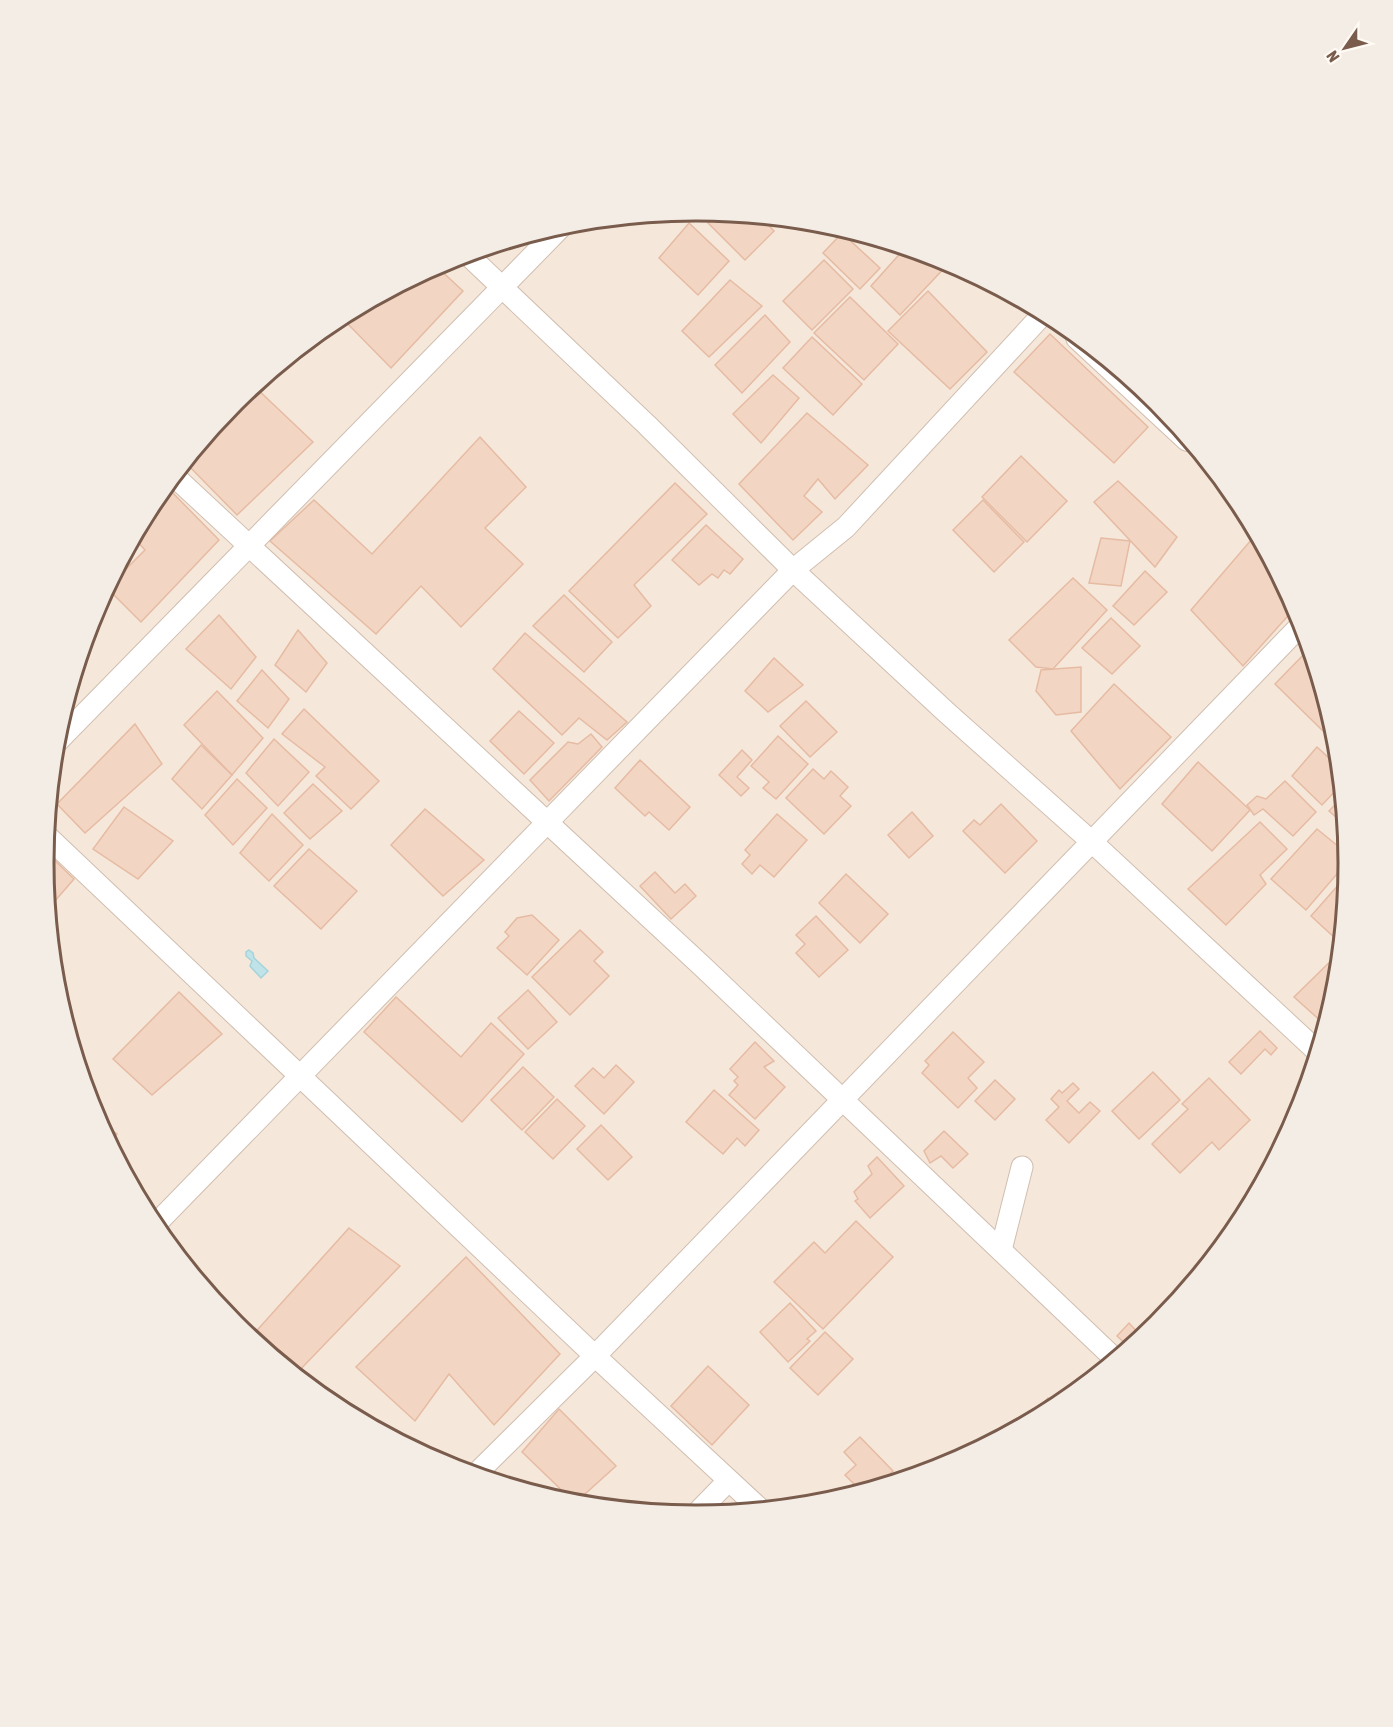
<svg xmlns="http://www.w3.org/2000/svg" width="1393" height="1727" font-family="'Asap Condensed',sans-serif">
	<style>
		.residential { fill: #f5e8da }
		.water { fill: #bfe3e8; stroke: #a5d3da; stroke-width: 1.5 }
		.building { fill: #f3d5c3; stroke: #e6bba3; stroke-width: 1.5 }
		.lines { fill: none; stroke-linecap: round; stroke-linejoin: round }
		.minor-casing { stroke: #d1beb0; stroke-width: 23 }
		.tertiary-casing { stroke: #d1beb0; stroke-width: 28 }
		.minor { stroke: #fff; stroke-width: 21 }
		.tertiary { stroke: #fff; stroke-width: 26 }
		.rim { fill: none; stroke: #7a5c4d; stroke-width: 3 }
	</style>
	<rect width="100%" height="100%" fill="#fdf6ec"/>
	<circle class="residential" cx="696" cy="864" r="651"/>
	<path class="water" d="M249 950 253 953 254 958 268 971 261 978 250 966 252 961 246 956V952Z"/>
	<g class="building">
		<path d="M718 213 761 217 774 231 745 260 708 223Z"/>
		<path d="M689 223 729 261 698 295 659 258Z"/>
		<path d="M842 233 880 268 860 289 823 253Z"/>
		<path d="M905 248 950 262 900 315 871 286Z"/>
		<path d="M824 260 853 289 812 330 783 301Z"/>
		<path d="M436 266 463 291 391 368 341 317Z"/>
		<path d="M730 280 762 306 709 357 682 331Z"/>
		<path d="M928 291 987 352 950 389 888 331Z"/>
		<path d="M850 297 898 344 864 380 814 333Z"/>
		<path d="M765 315 790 342 742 393 715 365Z"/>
		<path d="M1050 334 1148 427 1114 463 1014 372Z"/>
		<path d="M812 337 862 384 833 415 783 368Z"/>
		<path d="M295 353 297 355 260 392 255 385Z"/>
		<path d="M773 375 799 398 761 443 733 414Z"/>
		<path d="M254 386 313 442 237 515 185 462 235 402Z"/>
		<path d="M807 413 868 465 835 499 818 479 804 496 822 512 793 540 739 484Z"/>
		<path d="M480 437 526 487 485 528 523 564 461 627 421 586 376 634 270 541 314 500 372 554Z"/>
		<path d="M1021 456 1067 501 1027 542 982 497Z"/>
		<path d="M1118 481 1177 537 1155 567 1094 502Z"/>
		<path d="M675 483 707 514 634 585 651 606 618 638 569 591Z"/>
		<path d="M166 486 219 540 141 622 107 588 145 550 134 538 154 500Z"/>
		<path d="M983 500 1024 542 994 572 953 530Z"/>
		<path d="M706 525 743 559 730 574 724 570 718 578 712 574 699 585 672 560Z"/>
		<path d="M1101 538 1130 541 1121 586 1089 583Z"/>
		<path d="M1252 539 1267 552 1296 607 1243 666 1191 610Z"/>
		<path d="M1145 571 1167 592 1134 625 1113 606Z"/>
		<path d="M1073 578 1107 610 1053 669 1036 667 1009 640Z"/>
		<path d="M564 595 612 642 584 672 533 626Z"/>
		<path d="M219 615 256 657 231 689 186 649Z"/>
		<path d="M1111 618 1140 646 1112 674 1082 648Z"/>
		<path d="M298 630 327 663 306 692 275 665Z"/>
		<path d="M525 633 627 722 607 740 579 718 562 735 493 669Z"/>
		<path d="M1308 650 1312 654 1333 723 1324 732 1275 684Z"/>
		<path d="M774 658 803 685 768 712 745 691Z"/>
		<path d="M1081 667V712L1056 715 1036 691 1041 670Z"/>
		<path d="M262 670 289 699 268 728 237 701Z"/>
		<path d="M1114 684 1171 737 1120 789 1071 731Z"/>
		<path d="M217 691 263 738 232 775 184 725Z"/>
		<path d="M806 701 837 732 810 757 780 726Z"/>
		<path d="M304 709 379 781 351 809 316 776 325 767 282 734Z"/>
		<path d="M519 711 554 743 524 774 490 741Z"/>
		<path d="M135 724 162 764 85 833 57 804Z"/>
		<path d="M1336 732 1337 736 1338 745 1330 738Z"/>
		<path d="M591 734 602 747 549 801 530 780 568 742 578 744Z"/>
		<path d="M778 736 808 764 776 799 763 788 769 782 751 766Z"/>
		<path d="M274 739 309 772 278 806 246 773Z"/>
		<path d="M201 745 232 775 202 809 172 779Z"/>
		<path d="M1317 747 1340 768 1342 784 1322 805 1292 776Z"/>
		<path d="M742 750 752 760 737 777 749 788 741 796 719 775Z"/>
		<path d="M640 760 690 807 669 830 649 812 645 816 615 788Z"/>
		<path d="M1198 762 1250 810 1212 851 1162 804Z"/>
		<path d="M813 769 824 779 831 771 848 787 840 796 851 806 824 834 786 798Z"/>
		<path d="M237 779 267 808 233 845 205 815Z"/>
		<path d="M1285 781 1316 812 1293 836 1263 809 1254 815 1247 805 1257 796 1266 799Z"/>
		<path d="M313 784 342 811 310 839 284 813Z"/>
		<path d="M1343 797 1346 826 1329 811Z"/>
		<path d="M1001 804 1037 841 1005 873 963 831 974 820 980 825Z"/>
		<path d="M124 807 173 841 138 879 93 849Z"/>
		<path d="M425 809 484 860 443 896 391 845Z"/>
		<path d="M912 812 933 836 909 858 888 835Z"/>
		<path d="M272 814 303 845 269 881 240 853Z"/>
		<path d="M777 814 807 840 774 877 760 865 752 874 742 864 750 855 745 850Z"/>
		<path d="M1260 822 1287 849 1260 875 1266 884 1226 925 1188 889Z"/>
		<path d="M1317 829 1349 855V860L1306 910 1271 879Z"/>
		<path d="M309 849 357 891 321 929 274 886Z"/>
		<path d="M45 851 74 879 48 909 44 864Z"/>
		<path d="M655 872 675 893 685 884 696 896 671 919 640 886Z"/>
		<path d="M846 874 888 914 860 943 819 903Z"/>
		<path d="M1348 874 1342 935 1337 940 1311 916Z"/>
		<path d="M532 915 559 940 527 975 497 948 509 936 505 932 517 918Z"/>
		<path d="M816 916 848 950 819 977 796 953 805 944 796 935Z"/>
		<path d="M580 930 603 952 594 961 609 976 570 1015 532 977Z"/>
		<path d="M1341 951 1337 991 1329 1018 1323 1023 1294 997Z"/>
		<path d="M528 990 557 1022 528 1049 498 1018Z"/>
		<path d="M179 992 222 1034 152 1095 113 1059Z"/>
		<path d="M396 997 461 1057 491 1023 524 1054 462 1122 364 1032Z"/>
		<path d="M1260 1031 1277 1048 1271 1055 1265 1049 1241 1074 1229 1062Z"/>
		<path d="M953 1032 984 1062 968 1078 977 1088 958 1108 922 1073 929 1065 925 1061Z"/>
		<path d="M755 1042 774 1061 764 1067 785 1087 755 1119 729 1095 738 1085 734 1081 738 1077 730 1069Z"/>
		<path d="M616 1065 634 1082 604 1114 575 1086 593 1068 604 1078Z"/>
		<path d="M523 1067 554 1097 522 1130 491 1100Z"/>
		<path d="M1153 1072 1180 1100 1139 1139 1112 1111Z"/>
		<path d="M1209 1078 1250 1120 1219 1150 1212 1142 1180 1173 1152 1144 1188 1109 1182 1104Z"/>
		<path d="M995 1080 1015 1099 995 1120 975 1101Z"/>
		<path d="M1073 1083 1079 1089 1067 1101 1079 1113 1090 1102 1100 1111 1069 1143 1046 1120 1059 1107 1051 1099 1059 1090 1062 1093Z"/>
		<path d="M714 1090 759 1130 745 1146 737 1138 723 1154 686 1122Z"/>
		<path d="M557 1099 585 1126 553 1159 525 1132Z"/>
		<path d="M97 1120 117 1134 110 1144Z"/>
		<path d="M601 1125 632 1157 608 1180 577 1149Z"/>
		<path d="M944 1131 968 1154 953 1168 941 1156 930 1163 924 1151Z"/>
		<path d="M877 1157 904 1186 870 1218 855 1201 858 1199 854 1192 872 1174 868 1166Z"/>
		<path d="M856 1221 893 1257 823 1329 774 1282 814 1242 825 1253Z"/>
		<path d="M349 1228 400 1266 295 1375 250 1338Z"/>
		<path d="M466 1257 560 1354 494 1425 449 1374 415 1421 356 1367Z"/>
		<path d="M790 1303 816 1331 807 1339 810 1341 788 1362 760 1332Z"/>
		<path d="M1129 1323 1143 1338 1130 1348 1117 1336Z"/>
		<path d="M825 1332 853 1359 818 1395 790 1368Z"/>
		<path d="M708 1366 749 1405 712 1445 671 1406Z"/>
		<path d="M1048 1398 1058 1407 1019 1428Z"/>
		<path d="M559 1409 616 1466 575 1503 522 1452Z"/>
		<path d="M860 1437 893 1471 876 1488 862 1492 845 1475 856 1465 844 1452Z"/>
	</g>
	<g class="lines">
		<defs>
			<g id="minor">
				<path d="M467 254 647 425 793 570 946 712 1092 842 1318 1052"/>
				<path d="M174 476 702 966 1116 1360"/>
				<path d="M55 744 563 225"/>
				<path d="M46 835 595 1356 761 1510"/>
				<path d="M154 1226 793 570 846 527 1044 313"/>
				<path d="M1001 1250 1022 1167"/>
				<path d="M475 1475 595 1356 1303 623"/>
				<path d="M694 1516 728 1481"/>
			</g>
			<path id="tertiary" d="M1079 337 1188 438"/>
		</defs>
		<use href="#minor" class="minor-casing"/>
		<use href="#tertiary" class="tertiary-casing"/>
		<use href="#minor" class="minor"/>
		<use href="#tertiary" class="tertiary"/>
	</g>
	<path d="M0 0H1393V1727H0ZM54 863a642 642 0 1 1 1284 0a642 642 0 1 1-1284 0Z" fill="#f4ede6" fill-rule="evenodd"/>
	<path class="rim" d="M54 863a642 642 0 1 1 1284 0a642 642 0 1 1-1284 0Z"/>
	<g transform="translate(1345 48) rotate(235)" stroke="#fffaf3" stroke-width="4.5" paint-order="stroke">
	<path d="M0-4.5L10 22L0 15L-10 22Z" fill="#7a5c4d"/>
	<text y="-9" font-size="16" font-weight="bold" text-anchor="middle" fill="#7a5c4d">N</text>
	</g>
</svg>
